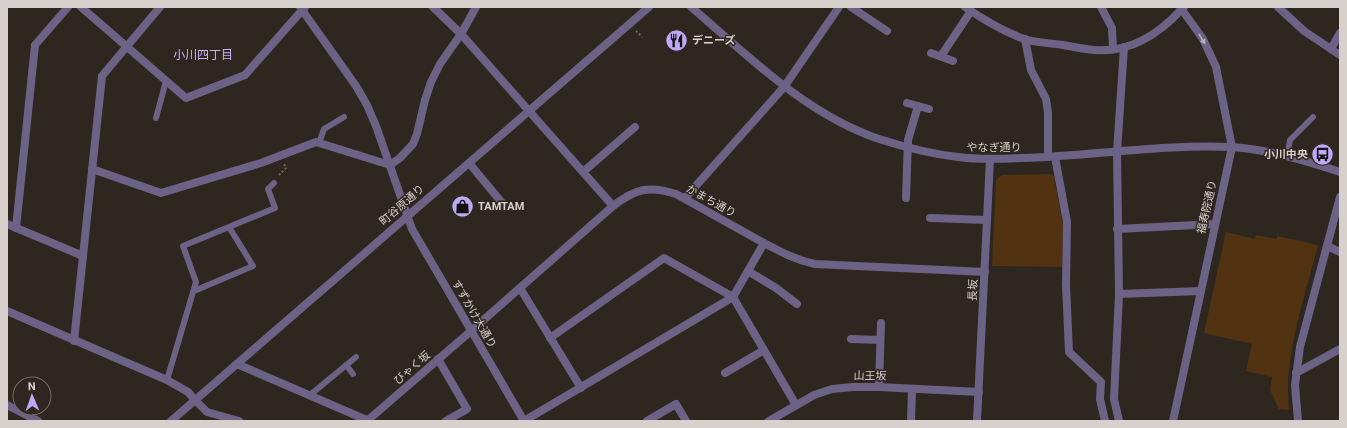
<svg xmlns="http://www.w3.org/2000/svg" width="1347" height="428" font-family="Roboto,'Noto Sans JP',sans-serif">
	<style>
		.green { fill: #513311 }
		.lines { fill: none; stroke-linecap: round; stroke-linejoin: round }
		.path { stroke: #6c6660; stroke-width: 2; stroke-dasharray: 2 2; stroke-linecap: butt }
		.service { stroke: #6b6286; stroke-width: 6 }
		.minor { stroke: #6b6286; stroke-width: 8 }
		.tertiary { stroke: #6b6286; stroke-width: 8 }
		.oneway { fill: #b6b0b8 }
		.labels { text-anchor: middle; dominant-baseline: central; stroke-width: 3; stroke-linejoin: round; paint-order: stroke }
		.poi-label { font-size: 11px; font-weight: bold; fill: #d6d1cd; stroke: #2e2720; text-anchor: start }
		.street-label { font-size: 11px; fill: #d6d1cd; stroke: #2e2720 }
		.neighbourhood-label { font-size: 12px; fill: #c4b2f8; stroke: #2e2720 }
	</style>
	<rect width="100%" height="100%" fill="#2e2720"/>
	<g class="green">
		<path d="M1051 174 1054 177 1063 225 1062 267 992 266 996 180 1002 175Z"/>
		<path d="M1226 232 1255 239 1256 235 1277 239V236L1318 245C1305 297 1283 357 1289 410L1279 409 1270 390 1272 377 1246 371 1252 344 1204 333Z"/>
	</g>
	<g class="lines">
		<g class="path">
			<path d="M636 31 642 37"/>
			<path d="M279 175 286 168 284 164"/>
		</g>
		<g class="service">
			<path d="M156 118 166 81"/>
			<path d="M319 143 324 129 344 117"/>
			<path d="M1287 156 1290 140 1313 117"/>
			<path d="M194 291 253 266 229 227"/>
			<path d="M346 365 353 374"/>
			<path d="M167 380 196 282 183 246 275 208 268 189 274 183"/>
			<path d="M310 395 356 357"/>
		</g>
		<g class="minor">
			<path d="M81 7 186 98 245 75 305 7"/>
			<path d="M433 7 461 34 613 206"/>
			<path d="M851 7 887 31"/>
			<path d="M965 7C984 20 1002 31 1024 39 1036 43 1051 43 1063 45 1073 47 1083 49 1094 50 1130 53 1158 35 1182 9"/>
			<path d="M1101 7 1112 28 1113 49"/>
			<path d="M1180 7 1203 39 1216 67 1232 147"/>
			<path d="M1278 7 1304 31 1340 55"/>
			<path d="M1025 39 1031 70 1046 99 1048 113V157"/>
			<path d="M1331 49 1340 33"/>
			<path d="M931 53 953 61"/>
			<path d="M941 56 971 11"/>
			<path d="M907 103 929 109"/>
			<path d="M1055 157 1067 222 1066 285 1069 352 1101 382 1100 399 1105 421"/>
			<path d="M469 163 503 204"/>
			<path d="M92 169 161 193 261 163 316 142 390 165 400 158 413 144 417 134 425 100 431 82 440 64 461 34 476 7"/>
			<path d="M583 172 635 127"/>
			<path d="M685 198 784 87 839 7"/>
			<path d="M906 198 908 140 918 106"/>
			<path d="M930 218 987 220"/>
			<path d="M7 224 83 256"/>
			<path d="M16 228 35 45 68 7"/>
			<path d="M1117 229 1215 224"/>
			<path d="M1327 246 1340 252"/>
			<path d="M748 271 776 288 797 304"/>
			<path d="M520 288 581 388"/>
			<path d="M1119 294 1200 291"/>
			<path d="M471 331 613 206C635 189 649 185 676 194L764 243 733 297 524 421"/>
			<path d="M550 338 664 258 733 297 796 405"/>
			<path d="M851 339 880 340"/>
			<path d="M74 341 102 76 160 7"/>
			<path d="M438 359 467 409 446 421"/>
			<path d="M237 364 369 421"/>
			<path d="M725 373 764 350"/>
			<path d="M1296 373 1340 349"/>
			<path d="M879 387 881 323"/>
			<path d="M195 400 207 412 239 421"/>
			<path d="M7 405 38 421"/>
			<path d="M647 421 676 404 686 421"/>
			<path d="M911 421 912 389"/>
			<path d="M1119 421 1114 399 1119 294 1117 152 1124 47"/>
		</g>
		<g class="tertiary">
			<path d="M300 7 356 86 367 105 376 126 412 229 524 421"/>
			<path d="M691 7C749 56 805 114 879 139 904 147 931 154 958 157 979 160 1000 159 1021 158 1090 156 1161 144 1231 147 1268 149 1305 160 1340 172"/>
			<path d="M1182 9 1184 7"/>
			<path d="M764 243C781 252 796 260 815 264L985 272"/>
			<path d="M7 311 167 380 188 392 195 400"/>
			<path d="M171 421 649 7"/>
			<path d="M367 421 471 331"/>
			<path d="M769 421 814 395 832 389 853 387H879L979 392"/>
			<path d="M977 421 990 159"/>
			<path d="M1173 421 1232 147"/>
			<path d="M1298 421 1295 385 1300 347 1340 197"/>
		</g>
	</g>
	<defs><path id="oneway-solid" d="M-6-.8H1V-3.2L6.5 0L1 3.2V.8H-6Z"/></defs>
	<use class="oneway" href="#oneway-solid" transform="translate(1202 39) rotate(58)"/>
	<defs>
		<symbol id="restaurant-disc" viewBox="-11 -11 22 22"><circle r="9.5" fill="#bda9f5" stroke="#2e2720"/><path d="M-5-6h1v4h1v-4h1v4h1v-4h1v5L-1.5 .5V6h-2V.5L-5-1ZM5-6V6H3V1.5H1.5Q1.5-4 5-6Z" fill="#111"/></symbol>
		<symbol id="bus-disc" viewBox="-11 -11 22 22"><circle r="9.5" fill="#bda9f5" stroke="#2e2720"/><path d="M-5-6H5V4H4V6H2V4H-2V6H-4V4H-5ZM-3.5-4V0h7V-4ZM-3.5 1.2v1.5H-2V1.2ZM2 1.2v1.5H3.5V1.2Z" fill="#111"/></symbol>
		<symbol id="shop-disc" viewBox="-11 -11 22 22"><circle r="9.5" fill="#bda9f5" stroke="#2e2720"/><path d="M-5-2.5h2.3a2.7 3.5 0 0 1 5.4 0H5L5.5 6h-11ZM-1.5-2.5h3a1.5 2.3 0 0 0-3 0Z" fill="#111"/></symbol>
	</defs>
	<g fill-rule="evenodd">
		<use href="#restaurant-disc" x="664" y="28" width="25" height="25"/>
		<use href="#bus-disc" x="1310" y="142" width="25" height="25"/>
		<use href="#shop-disc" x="450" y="194" width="25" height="25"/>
	</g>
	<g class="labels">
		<g class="poi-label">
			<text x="692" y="40">デニーズ</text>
			<text x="1308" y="154" text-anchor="end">小川中央</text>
			<text x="478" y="206">TAMTAM</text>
		</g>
		<g class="street-label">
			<text x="994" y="147">やなぎ通り</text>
			<text transform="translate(711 201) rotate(29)">かまち通り</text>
			<text transform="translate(402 205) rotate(-41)">町谷原通り</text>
			<text transform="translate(1207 207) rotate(-77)">福寿院通り</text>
			<text transform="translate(973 290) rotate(-87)">長坂</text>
			<text transform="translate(474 314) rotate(60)">すずかけ大通り</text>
			<text transform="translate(412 368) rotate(-41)">びゃく坂</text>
			<text transform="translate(870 376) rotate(1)">山王坂</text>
		</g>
		<g class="neighbourhood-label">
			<text x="203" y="55">小川四丁目</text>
		</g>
	</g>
	<rect width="1347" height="428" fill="none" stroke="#d6d1cd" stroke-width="16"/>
	<g transform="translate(32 396) rotate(358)"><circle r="19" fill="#2e2720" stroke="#716b65"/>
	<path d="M0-3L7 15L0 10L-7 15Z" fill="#bda9f5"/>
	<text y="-6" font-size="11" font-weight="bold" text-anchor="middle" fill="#d6d1cd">N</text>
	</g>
</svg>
